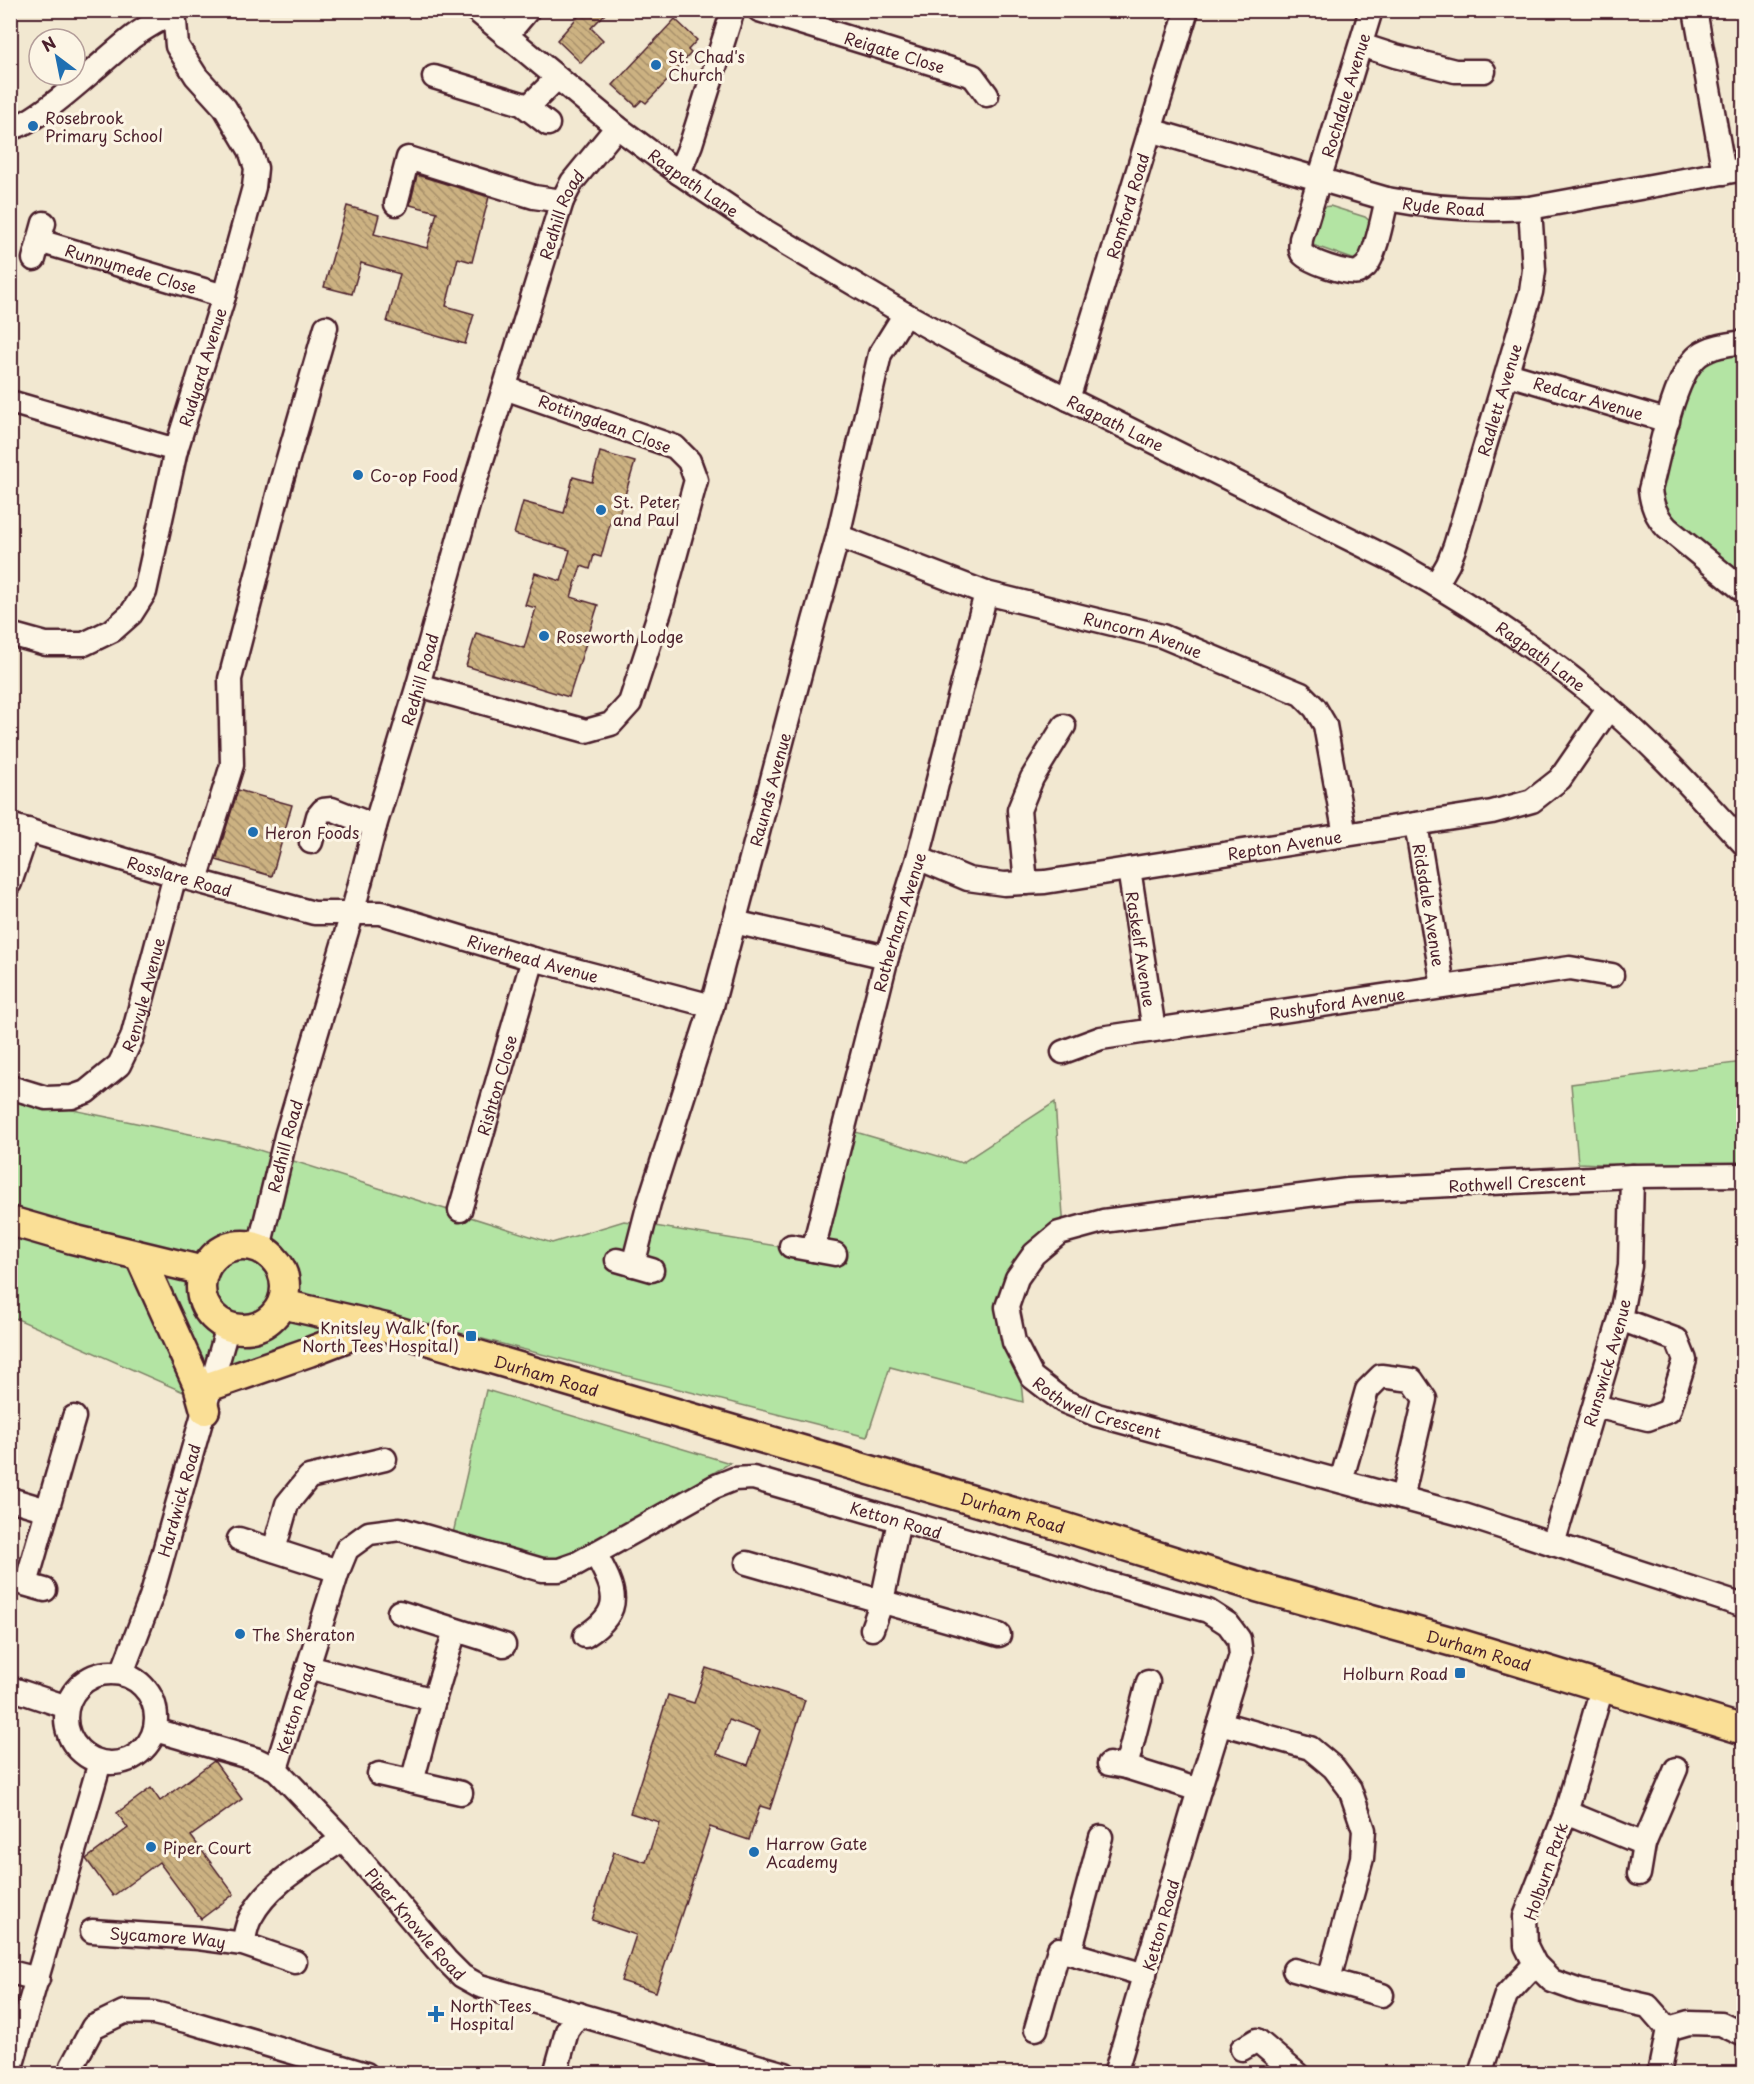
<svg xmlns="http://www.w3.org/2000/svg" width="1754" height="2084" font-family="'Playpen Sans',sans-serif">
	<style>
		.grass { fill: #b3e4a3; stroke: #7e8267; stroke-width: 1.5 }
		.building { fill: url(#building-back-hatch); stroke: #4a1f2b; stroke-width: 1.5; fill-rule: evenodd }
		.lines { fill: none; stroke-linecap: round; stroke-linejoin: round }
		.minor-casing { stroke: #4a1f2b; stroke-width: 27 }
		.major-casing { stroke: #4a1f2b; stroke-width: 33 }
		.minor { stroke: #fcf5e5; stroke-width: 22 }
		.major { stroke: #fadf96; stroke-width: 28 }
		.poi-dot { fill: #1f6fb2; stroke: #fcf5e5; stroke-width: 2 }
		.labels { text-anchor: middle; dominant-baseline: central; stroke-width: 6; stroke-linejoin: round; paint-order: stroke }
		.street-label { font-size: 16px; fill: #4a1f2b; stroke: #fcf5e5 }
		.poi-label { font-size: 16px; fill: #4a1f2b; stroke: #fcf5e5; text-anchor: start }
	</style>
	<defs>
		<pattern id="building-back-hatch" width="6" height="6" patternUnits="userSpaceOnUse" patternTransform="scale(1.5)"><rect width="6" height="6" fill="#ccb282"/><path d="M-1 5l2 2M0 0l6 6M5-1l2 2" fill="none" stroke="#a8906b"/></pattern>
	</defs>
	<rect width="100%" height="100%" fill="#f2e8d1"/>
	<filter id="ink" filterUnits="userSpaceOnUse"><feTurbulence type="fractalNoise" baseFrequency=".0167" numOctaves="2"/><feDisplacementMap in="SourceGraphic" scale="12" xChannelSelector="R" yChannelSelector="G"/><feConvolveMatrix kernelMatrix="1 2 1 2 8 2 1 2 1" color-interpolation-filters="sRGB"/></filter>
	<g filter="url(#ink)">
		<g class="grass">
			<path d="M1330 206 1365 217 1373 224 1361 262 1307 243 1317 208Z"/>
			<path d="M1743 351V581L1678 528 1667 513 1662 500 1660 481 1685 387 1711 356Z"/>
			<path d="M1743 1062V1170L1578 1163 1571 1084Z"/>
			<path d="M10 1097 243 1145 552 1243 624 1221 826 1254 852 1131 962 1163 1055 1102 1064 1230 1011 1280 1023 1402 890 1367 867 1437 420 1323 206 1402 15 1318 10 1309Z"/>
			<path d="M486 1390 730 1463 565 1563 452 1538Z"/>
		</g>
		<g class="building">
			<path d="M584 10H609L591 28 603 40 581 63 557 40Z"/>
			<path d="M675 19 697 40 688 50 691 53 670 78 646 103 642 100 636 106 613 85Z"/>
			<path d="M417 175 489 197 472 262 458 258 446 306 474 314 465 344 387 322 400 274 361 263 352 294 324 287 347 206 379 215 374 234 427 248 437 212 410 205Z"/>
			<path d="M600 452 635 462 618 518 612 517 601 557 594 555 590 569 581 566 571 597 598 605 569 697 466 666 476 633 524 648 536 608 525 605 535 573 561 581 570 550 514 534 523 502 564 513 573 477 592 482Z"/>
			<path d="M238 790 292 805 272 876 216 860Z"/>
			<path d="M706 1668 805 1700 770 1809 760 1806 749 1840 710 1827 656 1992 621 1981 636 1935 592 1920 614 1852 646 1862 659 1822 630 1813 668 1695 694 1703ZM729 1720 760 1731 748 1765 717 1754Z"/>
			<path d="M214 1761 242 1799 191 1836 234 1894 201 1919 159 1862 113 1896 86 1859 128 1828 117 1813 151 1788 160 1801Z"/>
		</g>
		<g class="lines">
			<defs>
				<g id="minor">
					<path id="s1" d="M476 10 617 127 679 173 765 231 905 314 976 353 1394 561C1469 603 1543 652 1609 708 1658 749 1700 797 1744 844"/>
					<path id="s2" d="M759 10 973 76 987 95"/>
					<path d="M1371 10 1301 239C1301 244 1299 248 1302 253 1306 261 1349 275 1358 272 1359 272 1365 267 1366 266 1376 255 1383 215 1387 199"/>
					<path d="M1695 10 1724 173"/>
					<path d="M506 36 528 10"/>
					<path d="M1361 45 1395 56 1455 71H1484"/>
					<path d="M434 77 522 104 548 124"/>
					<path d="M528 107 557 78"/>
					<path d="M10 128C38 125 107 56 134 36 146 27 160 20 174 12"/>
					<path id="s3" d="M1150 130 1387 199C1434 208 1482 211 1530 208L1744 169"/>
					<path d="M679 173 691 144 733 10"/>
					<path d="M396 204 408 158 534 197 562 201"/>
					<path id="s4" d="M39 241 224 296"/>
					<path d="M34 259 44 223"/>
					<path d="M1744 342C1729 344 1711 346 1699 355 1673 375 1659 457 1650 490 1652 506 1656 516 1667 528L1744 591"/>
					<path id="s5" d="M1508 374 1668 421"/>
					<path id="s6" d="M1068 399 1187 10"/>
					<path d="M10 402 176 450"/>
					<path id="s7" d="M838 536 986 593 1162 636 1301 694 1315 708 1325 725 1345 835"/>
					<path id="s8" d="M1436 585 1448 564 1455 546 1531 292 1534 270 1530 208"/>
					<path id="s9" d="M10 634 46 644H84L113 630 131 614 145 592 176 450 224 296 254 187 256 168 250 150 225 108 196 76 177 46 174 10"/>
					<path d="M418 685 586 731 611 724 630 703 661 608 696 480 689 461 675 447 505 388"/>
					<path id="s10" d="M1416 824 1443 986"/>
					<path id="s11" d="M10 825 175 875 314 913H381L533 959 712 1006"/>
					<path d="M311 842 318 816 323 810 332 809 375 826"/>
					<path id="s12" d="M918 858 968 879 1004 884 1045 882 1492 812 1532 801 1560 779 1609 708"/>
					<path id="s13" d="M1129 869 1154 1030"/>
					<path d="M196 880 232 765 230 679 281 483 326 327"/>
					<path d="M10 883 28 830"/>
					<path d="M1026 883 1019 810 1032 778 1064 726"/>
					<path d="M734 922 887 957"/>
					<path id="s14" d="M1063 1052 1101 1038 1570 968 1612 975"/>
					<path id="s15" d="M10 1087 46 1098 72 1097 86 1092 119 1065 132 1038 175 875"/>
					<path id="s16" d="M1744 1175 1632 1176 1348 1190 1103 1221 1059 1233 1034 1254 1017 1278 1007 1307 1014 1342 1032 1377 1063 1401 1097 1415 1464 1515 1744 1606"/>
					<path id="s17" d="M460 1210 533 959"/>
					<path d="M791 1246 835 1254"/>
					<path id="s18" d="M259 1248 286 1136 352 914 375 826 418 685 469 502 562 201 572 182 617 127"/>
					<path id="s19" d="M813 1250 887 957 918 858 986 593"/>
					<path d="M617 1260 652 1270"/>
					<path id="s20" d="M633 1265 649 1203 712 1006 814 621 838 536 880 354 905 314"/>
					<path d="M1595 1406 1648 1419 1669 1411 1685 1360 1677 1340 1620 1319"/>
					<path d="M1341 1481 1367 1390 1381 1376 1412 1380 1425 1399 1402 1498"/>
					<path d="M10 1499 47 1510"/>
					<path d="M239 1539 338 1571"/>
					<path id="s21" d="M1553 1544 1620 1319 1630 1266 1632 1176"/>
					<path d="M274 1550 287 1504 309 1477 385 1459"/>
					<path d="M747 1563 999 1635"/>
					<path d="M10 1580 45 1590"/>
					<path d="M26 1584 74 1417"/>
					<path d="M399 1612 504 1645"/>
					<path d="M872 1629 882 1601 899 1521"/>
					<path d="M585 1636C626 1610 615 1590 595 1553"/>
					<path d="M308 1667 434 1700"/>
					<circle cx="111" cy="1718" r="45"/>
					<path id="s22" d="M122 1673 151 1597 228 1326"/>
					<path d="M10 1688 67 1707"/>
					<path d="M1602 1688 1566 1812 1525 1917 1526 1946 1535 1964 1552 1981 1580 1991 1648 2006 1668 2029 1659 2074"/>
					<path d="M1220 1723 1310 1748 1334 1768 1350 1789 1364 1830 1362 1858 1329 1979"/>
					<path id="s23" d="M155 1730 255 1759 276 1769 343 1839 446 1960 462 1976 480 1986 785 2074"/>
					<path d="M1109 1764 1126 1767 1199 1790"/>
					<path d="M1126 1767 1148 1682"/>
					<path id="s24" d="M276 1769 338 1571 347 1549 369 1533 400 1529 542 1570H559L576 1564 714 1487 734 1479 753 1478 1043 1562 1104 1582 1208 1611 1228 1624 1239 1639 1241 1655 1199 1790 1115 2074"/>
					<path d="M379 1774 461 1793"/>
					<path d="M412 1782 434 1700 455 1630"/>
					<path d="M1566 1812 1644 1844"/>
					<path d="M1639 1874 1644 1844 1676 1769"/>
					<path id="s25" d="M92 1931 198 1938 243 1944 295 1962"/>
					<path d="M243 1944C245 1936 246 1925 251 1917 270 1881 310 1862 343 1839"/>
					<path d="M1070 1953 1145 1975"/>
					<path d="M1294 1970 1382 1995"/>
					<path d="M10 1972 38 1979"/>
					<path d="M1036 2029 1059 1949 1070 1953 1101 1837"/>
					<path d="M1668 2029 1689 2023 1721 2024 1744 2035"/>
					<path d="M1242 2049 1257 2040 1297 2074"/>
					<path d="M10 2071 100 1762"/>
					<path d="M70 2074 72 2066 93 2027 124 2012 154 2013 190 2022 366 2074"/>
					<path d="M555 2074 567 2031 579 2014"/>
					<path d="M1480 2074 1506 1995 1535 1964"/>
				</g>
				<g id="major">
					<path d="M10 1221 72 1239 204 1271"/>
					<circle cx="243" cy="1287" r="42"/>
					<path d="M140 1257 198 1385 205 1410"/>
					<path id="s26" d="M282 1304 386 1328 1064 1527 1257 1587 1464 1645 1744 1730"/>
					<path d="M211 1386 309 1352 376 1326"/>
				</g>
			</defs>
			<use href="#minor" class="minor-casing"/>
			<use href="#major" class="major-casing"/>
			<use href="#minor" class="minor"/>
			<use href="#major" class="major"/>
		</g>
	</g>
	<g class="poi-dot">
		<circle cx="656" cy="65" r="6"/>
		<circle cx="33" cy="126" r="6"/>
		<circle cx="358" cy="475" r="6"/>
		<circle cx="601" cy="510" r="6"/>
		<circle cx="544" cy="636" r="6"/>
		<circle cx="253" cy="832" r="6"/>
		<rect x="465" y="1330" width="12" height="12" rx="3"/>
		<circle cx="240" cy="1634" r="6"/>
		<rect x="1454" y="1667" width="12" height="12" rx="3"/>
		<circle cx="151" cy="1847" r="6"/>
		<circle cx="754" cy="1852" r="6"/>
		<path d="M433 2005h6v6h6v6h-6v6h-6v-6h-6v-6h6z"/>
	</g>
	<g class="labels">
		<g class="street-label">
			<text stroke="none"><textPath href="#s2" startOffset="142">Reigate Close</textPath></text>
			<text transform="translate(1345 95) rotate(-73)">Rochdale Avenue</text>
			<text stroke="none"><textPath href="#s1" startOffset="278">Ragpath Lane</textPath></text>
			<text stroke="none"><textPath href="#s6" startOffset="202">Romford Road</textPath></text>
			<text stroke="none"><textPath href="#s3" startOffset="304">Ryde Road</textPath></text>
			<text stroke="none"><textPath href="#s18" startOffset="1077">Redhill Road</textPath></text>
			<text stroke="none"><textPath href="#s4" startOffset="96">Runnymede Close</textPath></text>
			<text stroke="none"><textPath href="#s9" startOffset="390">Rudyard Avenue</textPath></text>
			<text stroke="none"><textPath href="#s5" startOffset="84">Redcar Avenue</textPath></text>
			<text stroke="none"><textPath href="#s8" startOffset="196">Radlett Avenue</textPath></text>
			<text transform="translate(605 423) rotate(20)">Rottingdean Close</text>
			<text stroke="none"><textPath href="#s1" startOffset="764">Ragpath Lane</textPath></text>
			<text stroke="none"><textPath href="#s7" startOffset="321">Runcorn Avenue</textPath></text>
			<text stroke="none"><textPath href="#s1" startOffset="1250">Ragpath Lane</textPath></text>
			<text stroke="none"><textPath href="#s18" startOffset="591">Redhill Road</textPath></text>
			<text stroke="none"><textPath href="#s20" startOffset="495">Raunds Avenue</textPath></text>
			<text stroke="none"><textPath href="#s12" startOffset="374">Repton Avenue</textPath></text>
			<text stroke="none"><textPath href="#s11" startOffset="177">Rosslare Road</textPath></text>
			<text stroke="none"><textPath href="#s10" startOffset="82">Ridsdale Avenue</textPath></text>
			<text stroke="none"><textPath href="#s19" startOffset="339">Rotherham Avenue</textPath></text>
			<text stroke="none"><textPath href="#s13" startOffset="81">Raskelf Avenue</textPath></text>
			<text stroke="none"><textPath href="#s11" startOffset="542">Riverhead Avenue</textPath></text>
			<text stroke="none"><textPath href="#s15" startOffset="196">Renvyle Avenue</textPath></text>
			<text stroke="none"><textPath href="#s14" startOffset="279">Rushyford Avenue</textPath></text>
			<text stroke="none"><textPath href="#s17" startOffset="130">Rishton Close</textPath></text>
			<text stroke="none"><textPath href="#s18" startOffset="105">Redhill Road</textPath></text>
			<text transform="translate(1517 1182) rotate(-3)">Rothwell Crescent</text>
			<text stroke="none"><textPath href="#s21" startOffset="189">Runswick Avenue</textPath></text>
			<text stroke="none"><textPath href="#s26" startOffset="274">Durham Road</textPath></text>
			<text stroke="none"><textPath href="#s16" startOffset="930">Rothwell Crescent</textPath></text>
			<text stroke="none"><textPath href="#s22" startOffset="182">Hardwick Road</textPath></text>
			<text stroke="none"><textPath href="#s26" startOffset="760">Durham Road</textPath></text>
			<text stroke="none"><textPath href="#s24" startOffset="820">Ketton Road</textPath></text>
			<text stroke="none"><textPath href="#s26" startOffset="1246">Durham Road</textPath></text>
			<text stroke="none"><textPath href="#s24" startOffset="64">Ketton Road</textPath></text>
			<text transform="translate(1545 1871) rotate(-71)">Holburn Park</text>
			<text stroke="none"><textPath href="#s23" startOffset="336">Piper Knowle Road</textPath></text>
			<text transform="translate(1160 1925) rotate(-74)">Ketton Road</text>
			<text stroke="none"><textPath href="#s25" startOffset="76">Sycamore Way</textPath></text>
		</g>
		<g class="poi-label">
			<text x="668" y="56">St. Chad's<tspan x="668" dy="18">Church</tspan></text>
			<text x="45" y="117">Rosebrook<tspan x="45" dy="18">Primary School</tspan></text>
			<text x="370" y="475">Co-op Food</text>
			<text x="613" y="501">St. Peter<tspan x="613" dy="18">and Paul</tspan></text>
			<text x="556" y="636">Roseworth Lodge</text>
			<text x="265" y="832">Heron Foods</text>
			<text x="459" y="1327" text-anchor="end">Knitsley Walk (for<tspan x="459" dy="18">North Tees Hospital)</tspan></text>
			<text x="252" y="1634">The Sheraton</text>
			<text x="1448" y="1673" text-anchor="end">Holburn Road</text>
			<text x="766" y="1843">Harrow Gate<tspan x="766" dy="18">Academy</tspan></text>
			<text x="163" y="1847">Piper Court</text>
			<text x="450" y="2005">North Tees<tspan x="450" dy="18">Hospital</tspan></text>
		</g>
	</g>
	<rect width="1754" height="2084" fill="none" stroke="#fcf5e5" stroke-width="36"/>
	<rect x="18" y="18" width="1718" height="2048" fill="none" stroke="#4a1f2b" stroke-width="2" filter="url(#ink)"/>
	<g transform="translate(57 57) rotate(328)"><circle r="28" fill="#fcf5e5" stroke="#b59f9b" stroke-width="1.5"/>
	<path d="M0-4.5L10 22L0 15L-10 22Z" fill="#1f6fb2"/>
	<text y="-9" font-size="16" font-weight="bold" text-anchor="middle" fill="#4a1f2b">N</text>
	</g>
</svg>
